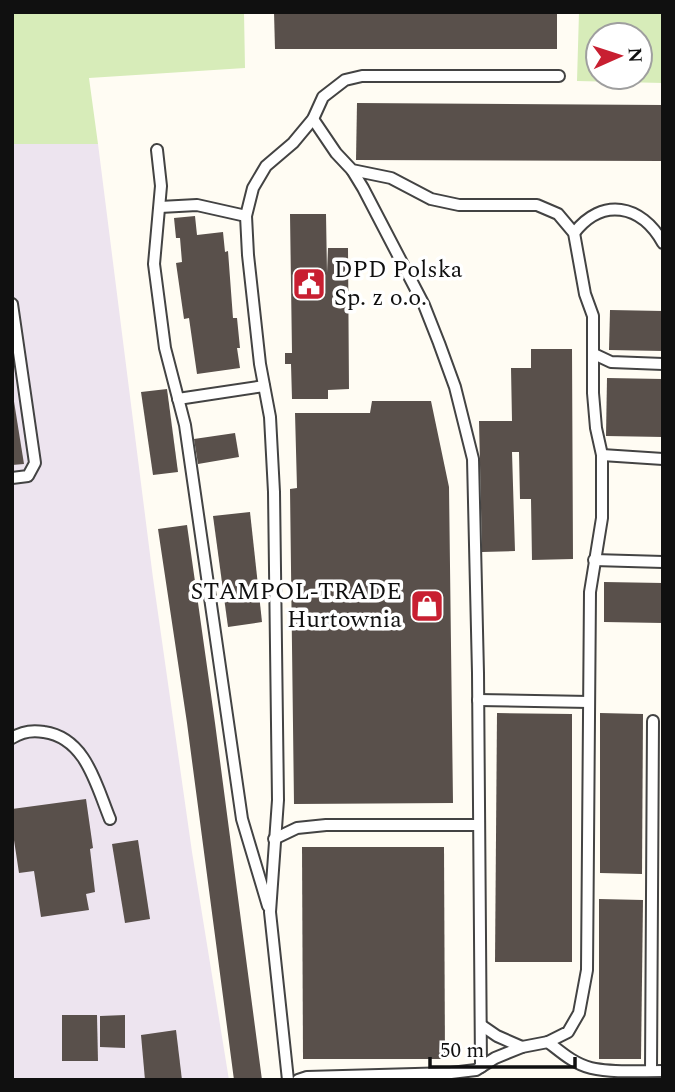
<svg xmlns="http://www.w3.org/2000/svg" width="675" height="1092" font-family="Spectral,serif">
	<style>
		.industrial { fill: #ede4ef }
		.green { fill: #d7ecb9; fill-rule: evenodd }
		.building { fill: #59504b }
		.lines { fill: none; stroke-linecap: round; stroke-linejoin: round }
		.lane-casing { stroke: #434343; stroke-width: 14 }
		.lane { stroke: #fff; stroke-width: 10 }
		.labels { text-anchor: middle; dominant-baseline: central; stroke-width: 7; stroke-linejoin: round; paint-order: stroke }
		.poi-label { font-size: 24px; fill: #101010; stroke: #fff; text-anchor: start }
	</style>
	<rect width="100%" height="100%" fill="#fffcf3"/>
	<path class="industrial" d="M12 144H98L153 578 192 852 229 1080H12Z"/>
	<g class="green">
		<path d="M12 12H244L245 68 89 78 98 144H12Z"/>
		<path d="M579 12H663V83L577 81ZM598 35H640V77H598Z"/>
	</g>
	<g class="building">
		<path d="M274 12H557V49H275Z"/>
		<path d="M357 103 663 105V161L356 160Z"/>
		<path d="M290 214H326L327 273 328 248H348L349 389 328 390V399H292L291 364H285V353H292Z"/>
		<path d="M195 216 197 235 223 232 225 252 228 251 233 318H237L240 348H237L240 368 197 374 189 318 184 319 176 263 182 262 180 238H176L174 218Z"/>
		<path d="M610 310 663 311V351L609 350Z"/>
		<path d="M531 349H572L573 559 532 560 531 499H520L519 452H512L515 551 482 552 479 421H512L511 368H531Z"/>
		<path d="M607 378 663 379V437L606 436Z"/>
		<path d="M12 389 24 464 12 465Z"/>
		<path d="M167 389 178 472 153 475 141 392Z"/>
		<path d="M372 401H431L449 487 453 803 294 804 290 489 297 488 295 413H370Z"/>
		<path d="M235 433 239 457 198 464 194 439Z"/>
		<path d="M250 512 262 622 228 627 213 516Z"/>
		<path d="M187 525 215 723 262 1080H234L187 723 158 529Z"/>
		<path d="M604 582 663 583V623L604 622Z"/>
		<path d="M497 713 572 714V962H495Z"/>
		<path d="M600 713 643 714 642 874 600 873Z"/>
		<path d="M86 799 93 848 90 849 95 892 86 894 89 910 41 917 34 871 19 873 12 827V809Z"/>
		<path d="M138 840 150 919 125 923 112 844Z"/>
		<path d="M302 847H444L445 1059H303Z"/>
		<path d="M599 899 643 900 641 1059H599Z"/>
		<path d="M62 1015H97L98 1061H62Z"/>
		<path d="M125 1015V1048L100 1047V1016Z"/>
		<path d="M176 1030 182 1080H145L141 1035Z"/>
	</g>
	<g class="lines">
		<defs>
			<g id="lane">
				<path d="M157 150 161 186 154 264 165 348 185 425 242 819 268 906"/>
				<path d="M352 170 363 188 424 305 439 343 455 387 473 459 478 673 481 1067"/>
				<path d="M160 207 197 205 246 216"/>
				<path d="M574 233C602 197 641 204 663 243"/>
				<path d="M12 304 35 463 28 476 12 478"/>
				<path d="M594 354 611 362 663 364"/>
				<path d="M178 399 264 386"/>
				<path d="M602 455 663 459"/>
				<path d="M594 560 663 562"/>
				<path d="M478 700 589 702"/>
				<path d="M12 738C21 732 33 730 44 732 86 738 96 785 110 819"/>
				<path d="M274 839 297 828 326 825H479"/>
				<path d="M481 1025 497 1036 522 1047"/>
				<path d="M548 1042C561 1052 574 1064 591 1068 613 1073 639 1071 663 1071"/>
				<path d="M651 1071 653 721"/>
				<path d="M288 1080 270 912 278 800 274 492 270 417 260 364 248 255 246 216 253 188 266 166 293 143 313 119 323 97 345 80 362 76H559"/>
				<path d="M298 1080 307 1077 451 1073 476 1070 495 1058 522 1047 548 1042 568 1032 579 1013 587 970 590 592 602 518V455L596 428 593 393V316L585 294 574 233 558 214 537 205H459L431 199 391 178 352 170 336 153 313 119"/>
			</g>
		</defs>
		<use href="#lane" class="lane-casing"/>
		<use href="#lane" class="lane"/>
	</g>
	<defs>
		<symbol id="civic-square" viewBox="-11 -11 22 22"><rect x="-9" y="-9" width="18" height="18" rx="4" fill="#c81f31" stroke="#fff"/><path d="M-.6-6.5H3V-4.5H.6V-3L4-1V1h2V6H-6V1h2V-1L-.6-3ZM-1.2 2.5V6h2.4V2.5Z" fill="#fff"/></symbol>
		<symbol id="shop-square" viewBox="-11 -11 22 22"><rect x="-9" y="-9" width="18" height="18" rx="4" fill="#c81f31" stroke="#fff"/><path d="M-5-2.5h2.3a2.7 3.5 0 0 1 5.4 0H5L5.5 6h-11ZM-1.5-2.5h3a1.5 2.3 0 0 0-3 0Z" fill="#fff"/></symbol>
	</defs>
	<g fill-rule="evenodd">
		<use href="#civic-square" x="290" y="265" width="38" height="38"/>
		<use href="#shop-square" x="408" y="587" width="38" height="38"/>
	</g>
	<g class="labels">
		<g class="poi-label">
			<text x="334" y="270">DPD Polska<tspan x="334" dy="28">Sp. z o.o.</tspan></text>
			<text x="402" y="592" text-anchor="end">STAMPOL-TRADE<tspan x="402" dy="28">Hurtownia</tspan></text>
		</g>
	</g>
	<rect width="675" height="1092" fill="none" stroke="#101010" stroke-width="28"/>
	<g transform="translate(619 56) rotate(87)"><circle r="33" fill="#ffffff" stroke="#9f9f9f" stroke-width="2"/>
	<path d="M0-5L12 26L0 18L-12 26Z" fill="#c81f31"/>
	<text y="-10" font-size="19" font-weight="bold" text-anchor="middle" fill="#101010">N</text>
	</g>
	<path d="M430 1057v10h145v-10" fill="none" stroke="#101010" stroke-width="3.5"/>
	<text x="440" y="1057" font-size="21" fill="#101010" stroke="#ffffff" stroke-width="5" paint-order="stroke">50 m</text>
</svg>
